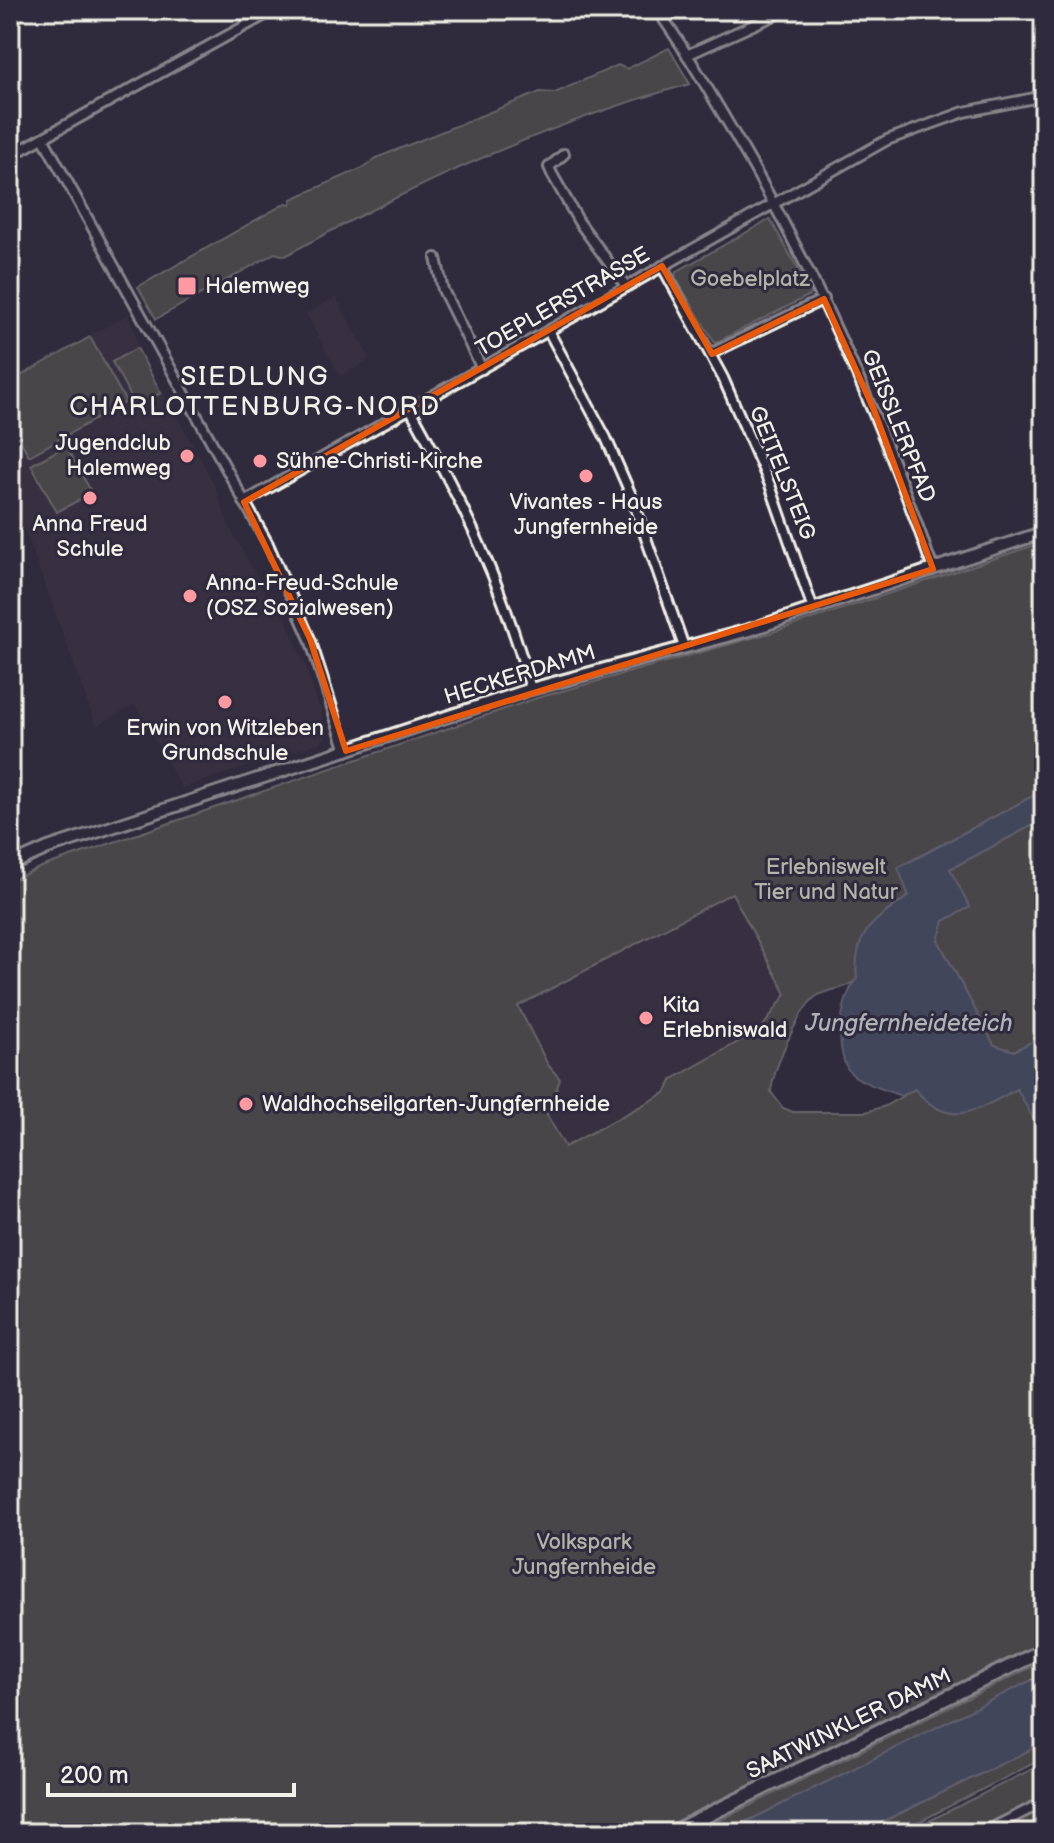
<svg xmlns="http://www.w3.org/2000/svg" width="1054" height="1843" font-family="'Balsamiq Sans',sans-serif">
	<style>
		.built { fill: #413845 }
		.green { fill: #666859; stroke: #adaca0; stroke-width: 2; fill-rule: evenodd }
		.water { fill: #5a677e; stroke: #989ea8; stroke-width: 2 }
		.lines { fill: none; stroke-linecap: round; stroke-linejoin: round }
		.minor-casing { stroke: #f4f1e8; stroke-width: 14 }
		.tertiary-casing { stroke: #f4f1e8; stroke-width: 16 }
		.secondary-casing { stroke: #f4f1e8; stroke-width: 18 }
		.minor { stroke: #2f2a3d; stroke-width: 8 }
		.tertiary { stroke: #2f2a3d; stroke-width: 10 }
		.secondary { stroke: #2f2a3d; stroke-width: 12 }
		.marked { fill: none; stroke: #e8590c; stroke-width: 6; stroke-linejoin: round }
		.poi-dot { fill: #ff9aa2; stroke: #2f2a3d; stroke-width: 3 }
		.labels { text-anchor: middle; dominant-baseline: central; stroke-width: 6; stroke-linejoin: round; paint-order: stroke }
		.park-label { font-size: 22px; fill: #b4b3a8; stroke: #2f2a3d }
		.poi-label { font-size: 22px; fill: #f4f1e8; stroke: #2f2a3d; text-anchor: start }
		.street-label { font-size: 22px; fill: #f4f1e8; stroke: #2f2a3d }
		.water-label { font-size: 24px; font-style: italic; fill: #afb3b8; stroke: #2f2a3d }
		.quarter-label { font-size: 26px; letter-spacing: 2px; fill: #f4f1e8; stroke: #2f2a3d }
	</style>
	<rect width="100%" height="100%" fill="#2f2a3d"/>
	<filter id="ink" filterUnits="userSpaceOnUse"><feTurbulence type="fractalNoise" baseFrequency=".0125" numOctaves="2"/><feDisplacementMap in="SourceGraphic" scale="16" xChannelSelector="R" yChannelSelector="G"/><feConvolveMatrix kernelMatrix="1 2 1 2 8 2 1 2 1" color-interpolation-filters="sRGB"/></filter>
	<g filter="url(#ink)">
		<g class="built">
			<path d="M336 297 370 359 340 376 306 314Z"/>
			<path d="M127 315 135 330 137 345 213 482 230 528 269 599 281 607 306 667 328 734 322 742 182 788 135 705 96 726 10 489V379Z"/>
			<path d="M732 892 786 995 761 1029 673 1079 665 1093 565 1147 547 1115 560 1079 548 1065 517 1007Z"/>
		</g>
		<g class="green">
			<path d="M669 48 690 84C550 122 412 185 285 256L275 253 156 319 138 287 286 203 291 204 292 199 365 167 376 158 540 92 555 93 618 65 627 69Z"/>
			<path d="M770 219 812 294 715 343 675 277 676 272Z"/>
			<path d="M90 337 126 402 29 456 10 422V382Z"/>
			<path d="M137 348 161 393 136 406 112 362Z"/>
			<path d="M66 446 92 493 57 512 31 465Z"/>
			<path d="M1044 542V790L899 867 909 896C874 920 853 932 857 979 844 992 831 987 817 996 799 1007 773 1070 771 1092L783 1108 793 1112H866L885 1106 915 1089C949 1130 978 1110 1017 1089L1033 1117 1044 1112V1641L652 1833H10V881L41 867 537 698 770 633ZM732 893 786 994 761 1029 673 1079 665 1093 565 1147 547 1115 560 1079 548 1065 518 1006Z"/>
			<path d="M1044 819V1047L1039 1038 1014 1051 994 1045 938 940 950 869Z"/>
			<path d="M1044 1661V1674L724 1833H694Z"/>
			<path d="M1044 1743V1758L897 1833H860Z"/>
			<path d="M1044 1763V1833H905Z"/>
		</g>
		<g class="water">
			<path d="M1044 790V819L950 869 970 907 944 921 938 940 994 1045 1014 1051 1039 1038 1044 1047V1112L1033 1118 1017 1089C977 1110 950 1131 915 1089L901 1096C887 1090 866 1085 853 1075 832 1058 840 997 857 979 853 931 874 921 909 896L898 868Z"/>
			<path d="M1044 1674V1743L859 1833H724Z"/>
		</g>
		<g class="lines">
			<defs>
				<g id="minor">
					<path d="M657 10C684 46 705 85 728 123 812 265 879 413 933 569"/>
					<path d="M687 55 786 10"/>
					<path d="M43 138 268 544 310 639 346 751"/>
					<path d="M564 154 549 167 552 174 579 222 626 286"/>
					<path d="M10 156 274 10"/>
					<path d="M436 258 443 290 482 369"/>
					<path d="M662 266 723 378 770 485 813 609"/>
					<path d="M549 332 606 438 631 495 684 647"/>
					<path d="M712 353 824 299"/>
					<path d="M411 410C464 505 502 583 531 689"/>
					<path d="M244 502 887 140 964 112 1044 96"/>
					<path d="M982 1833 1044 1802"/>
				</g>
				<path id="tertiary" d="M10 865 48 848 531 689 749 630 1044 532"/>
				<path id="secondary" d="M671 1833 1044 1650"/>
			</defs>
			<use href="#minor" class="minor-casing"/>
			<use href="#tertiary" class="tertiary-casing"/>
			<use href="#secondary" class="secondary-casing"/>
			<use href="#minor" class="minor"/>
			<use href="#tertiary" class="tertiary"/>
			<use href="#secondary" class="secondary"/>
		</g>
	</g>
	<path d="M0 0H1054V1843H0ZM662 266 712 354 824 299 874 410 933 569 346 751 310 639 244 502Z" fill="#2f2a3d" fill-opacity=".55" fill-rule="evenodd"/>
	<path class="marked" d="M662 266 712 354 824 299 874 410 933 569 346 751 310 639 244 502Z"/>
	<g class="poi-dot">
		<rect x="177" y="276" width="20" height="20" rx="4"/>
		<circle cx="187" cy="456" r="8"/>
		<circle cx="260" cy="461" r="8"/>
		<circle cx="586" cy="476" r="8"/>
		<circle cx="90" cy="498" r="8"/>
		<circle cx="190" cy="596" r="8"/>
		<circle cx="225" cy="702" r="8"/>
		<circle cx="646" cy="1018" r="8"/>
		<circle cx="246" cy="1104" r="8"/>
	</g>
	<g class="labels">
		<g class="park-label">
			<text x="750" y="279">Goebelplatz</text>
			<text x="826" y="867">Erlebniswelt<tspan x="826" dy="25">Tier und Natur</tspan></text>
			<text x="584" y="1542">Volkspark<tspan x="584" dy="25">Jungfernheide</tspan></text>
		</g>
		<g class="poi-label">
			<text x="205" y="286">Halemweg</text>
			<text x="171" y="443" text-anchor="end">Jugendclub<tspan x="171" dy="25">Halemweg</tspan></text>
			<text x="276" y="461">Sühne-Christi-Kirche</text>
			<text x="586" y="502" text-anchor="middle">Vivantes - Haus<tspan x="586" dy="25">Jungfernheide</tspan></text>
			<text x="90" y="524" text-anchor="middle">Anna Freud<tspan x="90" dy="25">Schule</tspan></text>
			<text x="206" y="583">Anna-Freud-Schule<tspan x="206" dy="25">(OSZ Sozialwesen)</tspan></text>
			<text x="225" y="728" text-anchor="middle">Erwin von Witzleben<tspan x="225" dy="25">Grundschule</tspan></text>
			<text x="662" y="1005">Kita<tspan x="662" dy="25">Erlebniswald</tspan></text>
			<text x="262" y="1104">Waldhochseilgarten-Jungfernheide</text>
		</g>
		<g class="street-label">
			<text transform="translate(563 302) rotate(-30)">TOEPLERSTRASSE</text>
			<text transform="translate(898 426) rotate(68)">GEISSLERPFAD</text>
			<text transform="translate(782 473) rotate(68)">GEITELSTEIG</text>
			<text transform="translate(520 675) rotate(-17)">HECKERDAMM</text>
			<text transform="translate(849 1724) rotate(-26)">SAATWINKLER DAMM</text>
		</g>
		<g class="water-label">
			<text x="909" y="1023">Jungfernheideteich</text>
		</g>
		<g class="quarter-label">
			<text x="255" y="377">SIEDLUNG<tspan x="255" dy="30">CHARLOTTENBURG-NORD</tspan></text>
		</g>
	</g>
	<rect width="1054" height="1843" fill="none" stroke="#2f2a3d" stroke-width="40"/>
	<rect x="20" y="20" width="1014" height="1803" fill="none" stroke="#f4f1e8" stroke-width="3" filter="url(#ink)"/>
	<path d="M48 1783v12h246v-12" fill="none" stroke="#f4f1e8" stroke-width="4"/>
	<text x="60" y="1783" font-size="24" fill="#f4f1e8" stroke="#2f2a3d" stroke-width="6" paint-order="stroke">200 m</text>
</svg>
